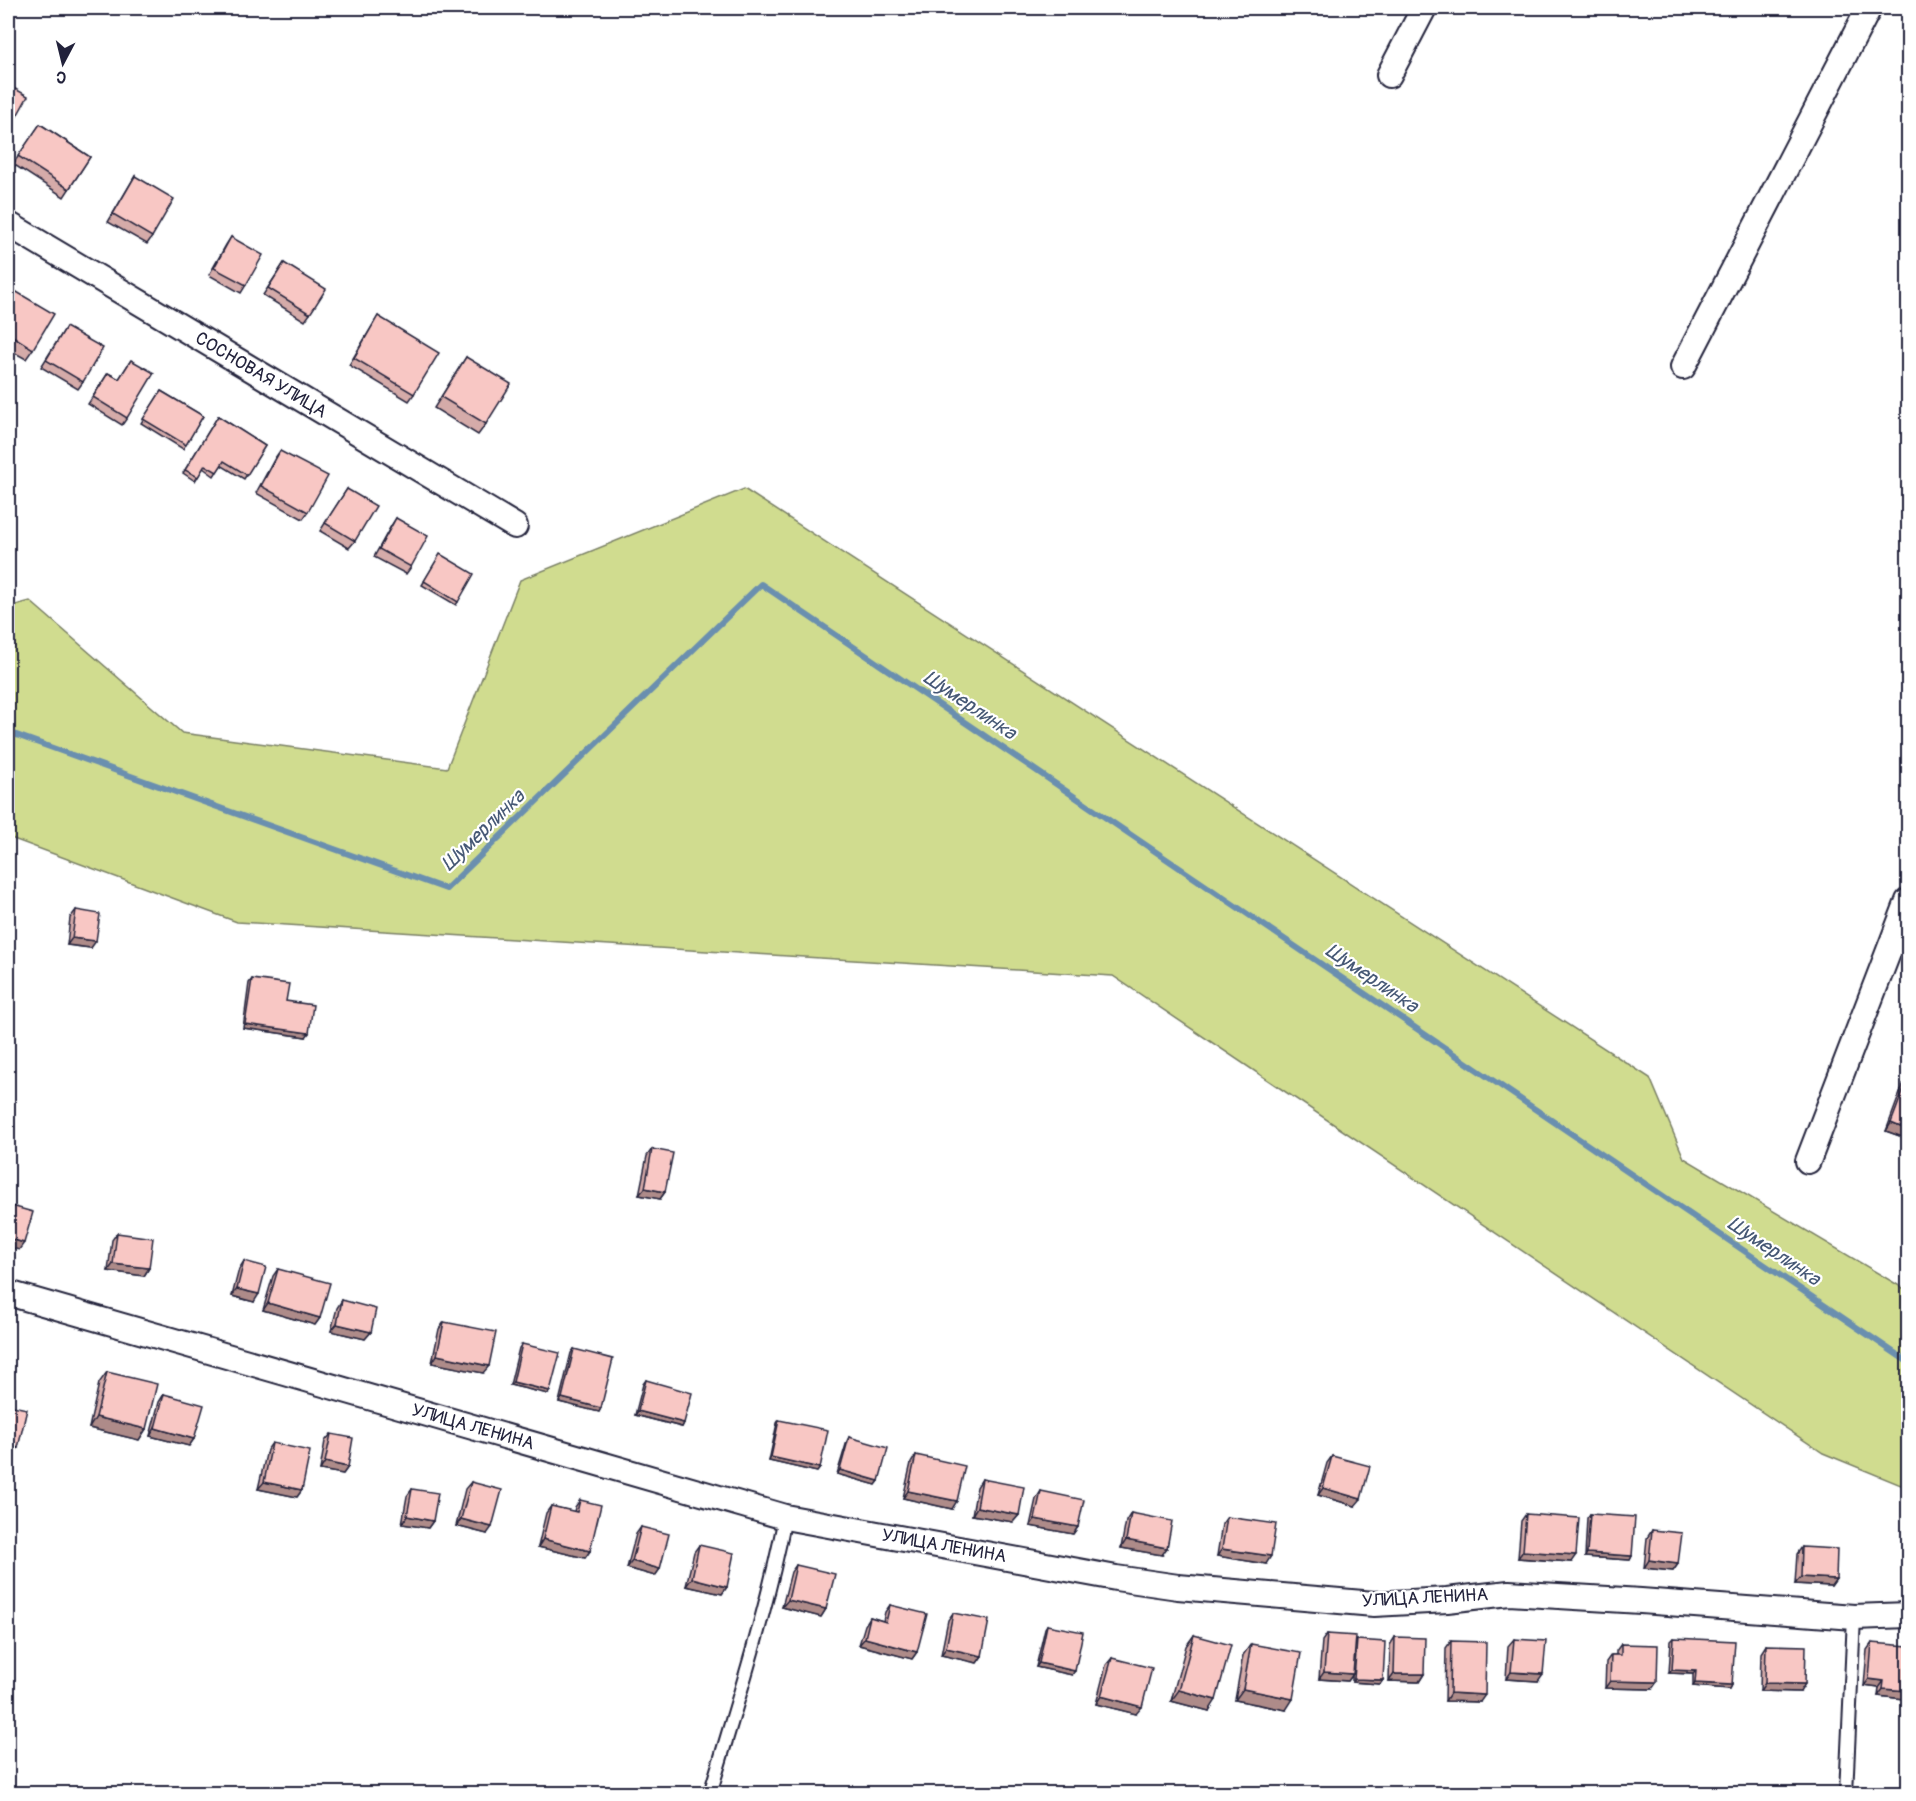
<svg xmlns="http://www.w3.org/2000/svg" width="1916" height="1801" font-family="Pangolin,sans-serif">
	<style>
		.green { fill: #d0dc8f; stroke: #797f65; stroke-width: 1.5 }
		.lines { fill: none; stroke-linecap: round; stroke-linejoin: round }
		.stream { stroke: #6b8faf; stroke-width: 6 }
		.service-casing { stroke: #22223b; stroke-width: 16 }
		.minor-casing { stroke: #22223b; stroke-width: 28 }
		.service { stroke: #fff; stroke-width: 12 }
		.minor { stroke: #fff; stroke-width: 24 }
		.wall { fill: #d5aba9; stroke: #22223b; stroke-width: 1.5 }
		.shaded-wall { fill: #ae8b89; stroke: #22223b; stroke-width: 1.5 }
		.building { fill: #f8c7c4; stroke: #22223b; stroke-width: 1.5 }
		.labels { text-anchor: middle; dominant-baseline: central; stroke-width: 4.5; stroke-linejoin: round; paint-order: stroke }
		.street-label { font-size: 18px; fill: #22223b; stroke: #fff }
		.water-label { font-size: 20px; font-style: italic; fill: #465875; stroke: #fff }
	</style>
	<rect width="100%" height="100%" fill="#fff"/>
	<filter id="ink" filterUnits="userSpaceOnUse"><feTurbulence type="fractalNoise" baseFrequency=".0167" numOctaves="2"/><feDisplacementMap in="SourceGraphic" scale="12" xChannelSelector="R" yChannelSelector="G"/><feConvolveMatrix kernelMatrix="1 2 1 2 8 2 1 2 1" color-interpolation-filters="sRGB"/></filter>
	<g filter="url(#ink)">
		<path class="green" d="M744 489 1650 1078 1684 1158 1908 1291V1488L1823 1453 1113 976 237 922 8 837V607L30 601 182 733 447 768 520 580Z"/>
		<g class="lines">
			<path class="stream" d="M8 732 446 889 761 584 1908 1362"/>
			<defs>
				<g id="service">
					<path d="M710 1794C737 1702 767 1611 785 1517"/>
					<path d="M1846 1794 1854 1617"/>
				</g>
				<g id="minor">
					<path d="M1389 75 1424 8"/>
					<path d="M8 224 515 526"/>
					<path d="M1683 367 1869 8"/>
					<path d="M1808 1161 1908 901"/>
					<path d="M8 1293 785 1517 1116 1578 1178 1587 1374 1604 1447 1600 1509 1593 1641 1601 1854 1617 1908 1615"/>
				</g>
			</defs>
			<use href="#service" class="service-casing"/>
			<use href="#minor" class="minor-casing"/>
			<use href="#service" class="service"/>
			<use href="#minor" class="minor"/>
		</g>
		<g class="wall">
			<path d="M40 124 90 157 64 197 13 164Z"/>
			<path d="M135 176 152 237 147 244 108 222Z"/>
			<path d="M231 237 246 285 241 293 209 275 226 245Z"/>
			<path d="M284 263 310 314 305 321 263 295Z"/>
			<path d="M8 292 33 349 26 359 8 349Z"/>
			<path d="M378 316 414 394 409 401 349 365Z"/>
			<path d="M66 327 83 382 78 389 41 367Z"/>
			<path d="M466 357 486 424 478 435 434 408Z"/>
			<path d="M131 360 127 418 122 425 88 404 108 373 119 379Z"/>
			<path d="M161 391 203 416 183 449 141 423Z"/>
			<path d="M218 416 265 446 244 479 221 465 214 476 203 468 195 481 183 473Z"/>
			<path d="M280 451 308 512 303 519 256 493 275 458Z"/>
			<path d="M347 489 355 541 349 548 320 531Z"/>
			<path d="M396 518 411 567 406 574 374 557 391 526Z"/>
			<path d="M438 558 458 602 456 605 422 585Z"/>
			<path d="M76 910 91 948 67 945 70 918Z"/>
			<path d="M252 979 286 1001 306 1037 243 1028 249 983Z"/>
			<path d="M1908 1078V1139L1886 1131 1903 1085Z"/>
			<path d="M652 1149 665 1192 660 1199 639 1195 647 1156Z"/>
			<path d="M117 1233 149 1268 144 1276 108 1271 112 1240Z"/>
			<path d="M244 1261 254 1302 232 1296 239 1269Z"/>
			<path d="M278 1269 320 1318 315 1325 263 1310 273 1276Z"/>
			<path d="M342 1300 371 1332 365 1339 331 1331 337 1308Z"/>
			<path d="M444 1322 483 1373 432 1363 439 1329Z"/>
			<path d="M522 1344 548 1394 510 1385 519 1348Z"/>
			<path d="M574 1349 601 1408 599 1412 559 1402 571 1353Z"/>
			<path d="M107 1372 146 1429 139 1440 89 1428 99 1383Z"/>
			<path d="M646 1380 684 1423 682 1427 635 1415 643 1384Z"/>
			<path d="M164 1394 194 1439 189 1446 150 1436 159 1402Z"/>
			<path d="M779 1420 820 1468 817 1472 769 1461 777 1423Z"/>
			<path d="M331 1434 348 1467 343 1474 320 1470 325 1441Z"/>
			<path d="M849 1437 879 1481 876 1485 837 1474 847 1441Z"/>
			<path d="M272 1443 302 1490 297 1497 258 1489 267 1450Z"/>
			<path d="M916 1455 952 1509 903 1498 911 1463Z"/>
			<path d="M1332 1456 1355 1506 1318 1495 1327 1463Z"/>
			<path d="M982 1479 1019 1515 1013 1522 972 1515 977 1487Z"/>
			<path d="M471 1482 487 1534 456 1526 465 1489Z"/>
			<path d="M412 1489 433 1521 428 1528 402 1524 407 1496Z"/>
			<path d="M1041 1491 1078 1527 1073 1534 1030 1526 1036 1499Z"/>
			<path d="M580 1500 590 1551 585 1558 538 1547 546 1513 551 1506 574 1512 575 1507Z"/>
			<path d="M1131 1513 1162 1555 1121 1548 1126 1521Z"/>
			<path d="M1526 1514 1571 1562 1518 1558 1521 1521Z"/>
			<path d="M1590 1514 1632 1556 1630 1560 1585 1557 1587 1518Z"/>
			<path d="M1227 1517 1266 1564 1217 1556 1222 1524Z"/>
			<path d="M641 1527 660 1569 655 1576 627 1568 636 1534Z"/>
			<path d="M1652 1530 1678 1564 1673 1571 1644 1568 1647 1538Z"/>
			<path d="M699 1545 727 1587 722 1594 686 1586 694 1552Z"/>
			<path d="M1802 1547 1836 1579 1831 1586 1795 1584 1797 1554Z"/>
			<path d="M796 1565 826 1609 821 1617 782 1607 791 1572Z"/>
			<path d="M890 1605 917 1652 912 1659 859 1645 865 1625 870 1617 883 1621 885 1612Z"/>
			<path d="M953 1613 982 1656 977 1663 941 1655 948 1620Z"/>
			<path d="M1047 1625 1072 1675 1036 1667 1045 1628Z"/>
			<path d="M1327 1634 1355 1643 1357 1640 1383 1680 1380 1684 1352 1682V1675L1348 1681 1319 1679 1322 1641Z"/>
			<path d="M1194 1635 1209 1711 1171 1701 1186 1646Z"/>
			<path d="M1395 1637 1424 1674 1419 1682 1389 1681 1390 1645Z"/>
			<path d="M1674 1638 1732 1685 1730 1689 1693 1686V1674L1669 1673 1671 1641Z"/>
			<path d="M1514 1639 1538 1681 1506 1679 1508 1646Z"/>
			<path d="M1451 1641 1480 1702 1445 1701 1446 1648Z"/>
			<path d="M1872 1643 1904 1699 1878 1696 1879 1688 1864 1686 1867 1650Z"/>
			<path d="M1251 1644 1286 1710 1235 1700 1243 1655Z"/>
			<path d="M1621 1644 1652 1689 1605 1688 1606 1662 1611 1655H1616V1651Z"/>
			<path d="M1766 1645 1800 1692 1760 1691 1761 1653Z"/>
			<path d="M1112 1658 1136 1714 1096 1704 1106 1665Z"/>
		</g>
		<g class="shaded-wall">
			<path d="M72 938 96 941 91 948 67 945Z"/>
			<path d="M245 1024 309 1033 306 1037 243 1028Z"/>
			<path d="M1891 1123 1908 1130V1139L1886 1131Z"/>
			<path d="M645 1188 665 1192 660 1199 639 1195Z"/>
			<path d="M8 1238 24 1243 19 1250 8 1247Z"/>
			<path d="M113 1264 149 1268 144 1276 108 1271Z"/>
			<path d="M237 1289 259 1294 254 1302 232 1296Z"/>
			<path d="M268 1303 320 1318 315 1325 263 1310Z"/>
			<path d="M337 1324 371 1332 365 1339 331 1331Z"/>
			<path d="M437 1355 489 1366 483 1373 432 1363Z"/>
			<path d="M513 1382 550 1391 548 1394 510 1385Z"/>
			<path d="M562 1398 601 1408 599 1412 559 1402Z"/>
			<path d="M638 1411 684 1423 682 1427 635 1415Z"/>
			<path d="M96 1417 146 1429 139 1440 89 1428Z"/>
			<path d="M155 1428 194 1439 189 1446 150 1436Z"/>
			<path d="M8 1446 18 1448 13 1455 8 1454Z"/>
			<path d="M771 1457 820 1468 817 1472 769 1461Z"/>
			<path d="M325 1462 348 1467 343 1474 320 1470Z"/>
			<path d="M840 1470 879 1481 876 1485 837 1474Z"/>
			<path d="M264 1482 302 1490 297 1497 258 1489Z"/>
			<path d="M1323 1488 1361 1499 1355 1506 1318 1495Z"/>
			<path d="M908 1491 957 1501 952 1509 903 1498Z"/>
			<path d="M977 1507 1019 1515 1013 1522 972 1515Z"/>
			<path d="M407 1516 433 1521 428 1528 402 1524Z"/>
			<path d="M461 1519 492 1527 487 1534 456 1526Z"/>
			<path d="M1035 1519 1078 1527 1073 1534 1030 1526Z"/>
			<path d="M543 1539 590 1551 585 1558 538 1547Z"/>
			<path d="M1126 1540 1167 1548 1162 1555 1121 1548Z"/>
			<path d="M1222 1549 1271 1556 1266 1564 1217 1556Z"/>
			<path d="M1523 1551 1576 1555 1571 1562 1518 1558Z"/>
			<path d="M1587 1553 1632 1556 1630 1560 1585 1557Z"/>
			<path d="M1649 1560 1678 1564 1673 1571 1644 1568Z"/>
			<path d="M632 1561 660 1569 655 1576 627 1568Z"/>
			<path d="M1801 1577 1836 1579 1831 1586 1795 1584Z"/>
			<path d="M692 1578 727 1587 722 1594 686 1586Z"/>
			<path d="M788 1600 826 1609 821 1617 782 1607Z"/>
			<path d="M865 1638 917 1652 912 1659 859 1645Z"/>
			<path d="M946 1648 982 1656 977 1663 941 1655Z"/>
			<path d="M1039 1663 1075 1671 1072 1675 1036 1667Z"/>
			<path d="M1672 1670 1696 1671 1693 1674 1669 1673Z"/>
			<path d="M1324 1672 1353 1674 1348 1681 1319 1679Z"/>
			<path d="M1511 1672 1543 1674 1538 1681 1506 1679Z"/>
			<path d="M1394 1674H1424L1419 1682 1389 1681Z"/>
			<path d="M1354 1679 1383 1680 1380 1684 1352 1682Z"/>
			<path d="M1869 1679 1884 1681 1879 1688 1864 1686Z"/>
			<path d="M1610 1681 1657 1682 1652 1689 1605 1688Z"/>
			<path d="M1695 1683 1732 1685 1730 1689 1693 1686Z"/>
			<path d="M1765 1683 1805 1684 1800 1692 1760 1691Z"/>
			<path d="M1243 1689 1293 1699 1286 1710 1235 1700Z"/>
			<path d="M1883 1689 1908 1691V1692L1904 1699 1878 1696Z"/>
			<path d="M1179 1690 1216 1700 1209 1711 1171 1701Z"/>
			<path d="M1450 1693 1485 1695 1480 1702 1445 1701Z"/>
			<path d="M1101 1696 1142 1707 1136 1714 1096 1704Z"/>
		</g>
		<g class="building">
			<path d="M8 85 28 96 8 132Z"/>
			<path d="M40 124 90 157 69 189 18 156Z"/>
			<path d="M135 176 174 199 152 237 113 214Z"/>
			<path d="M231 237 263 255 246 285 214 268Z"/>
			<path d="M284 263 326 289 310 314 268 288Z"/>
			<path d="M10 288 54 314 33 349 8 333V293Z"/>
			<path d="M378 316 439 353 414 394 354 358Z"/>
			<path d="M66 327 103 348 83 382 46 360Z"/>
			<path d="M466 357 511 384 486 424 441 397Z"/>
			<path d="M131 360 154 373 127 418 93 397 108 373 119 379Z"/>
			<path d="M161 391 203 416 186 445 143 419Z"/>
			<path d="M218 416 265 446 247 475 224 461 217 472 205 465 198 477 185 470Z"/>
			<path d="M280 451 328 476 308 512 261 486Z"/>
			<path d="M347 489 376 506 355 541 325 523Z"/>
			<path d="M396 518 428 536 411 567 379 549Z"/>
			<path d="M440 554 474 574 458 602 424 581Z"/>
			<path d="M76 910 100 914 96 941 72 938Z"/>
			<path d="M252 979 289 984 286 1001 313 1005 309 1033 245 1024Z"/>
			<path d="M1908 1078V1130L1891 1123Z"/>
			<path d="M652 1149 673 1153 665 1192 645 1188Z"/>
			<path d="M8 1205 33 1212 24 1243 8 1238Z"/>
			<path d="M117 1233 153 1238 149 1268 113 1264Z"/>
			<path d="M244 1261 266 1267 259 1294 237 1289Z"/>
			<path d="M278 1269 330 1283 320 1318 268 1303Z"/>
			<path d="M342 1300 376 1309 371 1332 337 1324Z"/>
			<path d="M444 1322 496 1332 489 1366 437 1355Z"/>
			<path d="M522 1344 560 1353 550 1391 513 1382Z"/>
			<path d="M574 1349 613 1359 601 1408 562 1398Z"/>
			<path d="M107 1372 157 1384 146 1429 96 1417Z"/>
			<path d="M646 1380 692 1393 684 1423 638 1411Z"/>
			<path d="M164 1394 204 1405 194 1439 155 1428Z"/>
			<path d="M8 1405 27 1409 18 1448 8 1446Z"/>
			<path d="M779 1420 828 1430 820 1468 771 1457Z"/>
			<path d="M331 1434 353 1438 348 1467 325 1462Z"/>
			<path d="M849 1437 888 1448 879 1481 840 1470Z"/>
			<path d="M272 1443 310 1451 302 1490 264 1482Z"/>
			<path d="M916 1455 965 1466 957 1501 908 1491Z"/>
			<path d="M1332 1456 1370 1466 1361 1499 1323 1488Z"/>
			<path d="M982 1479 1024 1487 1019 1515 977 1507Z"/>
			<path d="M471 1482 502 1490 492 1527 461 1519Z"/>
			<path d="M412 1489 438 1493 433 1521 407 1516Z"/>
			<path d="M1041 1491 1084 1500 1078 1527 1035 1519Z"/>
			<path d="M580 1500 601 1505 590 1551 543 1539 551 1506 577 1512Z"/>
			<path d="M1131 1513 1172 1521 1167 1548 1126 1540Z"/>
			<path d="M1526 1514 1579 1518 1576 1555 1523 1551Z"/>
			<path d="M1590 1514 1635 1517 1632 1556 1587 1553Z"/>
			<path d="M1227 1517 1276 1524 1271 1556 1222 1549Z"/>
			<path d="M641 1527 669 1534 660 1569 632 1561Z"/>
			<path d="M1652 1530 1682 1533 1678 1564 1649 1560Z"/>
			<path d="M699 1545 734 1553 727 1587 692 1578Z"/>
			<path d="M1802 1547 1837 1549 1836 1579 1801 1577Z"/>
			<path d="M796 1565 835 1574 826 1609 788 1600Z"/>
			<path d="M890 1605 927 1614 917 1652 865 1638 870 1617 886 1622Z"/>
			<path d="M953 1613 989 1620 982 1656 946 1648Z"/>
			<path d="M1047 1625 1083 1632 1075 1671 1039 1663Z"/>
			<path d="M1327 1634 1356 1636 1353 1674 1324 1672Z"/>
			<path d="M1194 1635 1231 1645 1216 1700 1179 1690Z"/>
			<path d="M1395 1637 1425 1638 1424 1674H1394Z"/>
			<path d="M1674 1638 1735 1641 1732 1685 1695 1683 1696 1671 1672 1670Z"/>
			<path d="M1514 1639 1546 1641 1543 1674 1511 1672Z"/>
			<path d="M1357 1640 1385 1642 1383 1680 1354 1679Z"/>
			<path d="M1451 1641 1486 1642 1485 1695 1450 1693Z"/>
			<path d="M1872 1643 1908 1646V1691L1883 1689 1884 1681 1869 1679Z"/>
			<path d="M1251 1644 1301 1653 1293 1699 1243 1689Z"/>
			<path d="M1621 1644 1658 1645 1657 1682 1610 1681 1611 1655H1621Z"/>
			<path d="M1766 1645 1806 1646 1805 1684 1765 1683Z"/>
			<path d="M1112 1658 1152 1668 1142 1707 1101 1696Z"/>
		</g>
	</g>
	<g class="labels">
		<g class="street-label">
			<text transform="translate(261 375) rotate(31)">СОСНОВАЯ УЛИЦА</text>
			<text transform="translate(473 1427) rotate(16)">УЛИЦА ЛЕНИНА</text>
			<text transform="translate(944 1546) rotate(10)">УЛИЦА ЛЕНИНА</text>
			<text transform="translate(1425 1598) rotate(-3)">УЛИЦА ЛЕНИНА</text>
		</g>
		<g class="water-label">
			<text transform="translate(970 705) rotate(34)">Шумерлинка</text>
			<text transform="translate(483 830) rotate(-44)">Шумерлинка</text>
			<text transform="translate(1372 978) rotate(34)">Шумерлинка</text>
			<text transform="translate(1774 1251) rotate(34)">Шумерлинка</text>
		</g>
	</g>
	<rect width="1916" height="1801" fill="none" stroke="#fff" stroke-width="30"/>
	<rect x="15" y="15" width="1886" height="1771" fill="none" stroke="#22223b" stroke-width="2" filter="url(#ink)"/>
	<g transform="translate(63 63) rotate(187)" stroke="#ffffff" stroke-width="4.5" paint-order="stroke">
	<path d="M0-4.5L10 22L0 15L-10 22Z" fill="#22223b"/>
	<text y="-9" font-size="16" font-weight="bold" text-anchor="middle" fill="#22223b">С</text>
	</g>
</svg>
